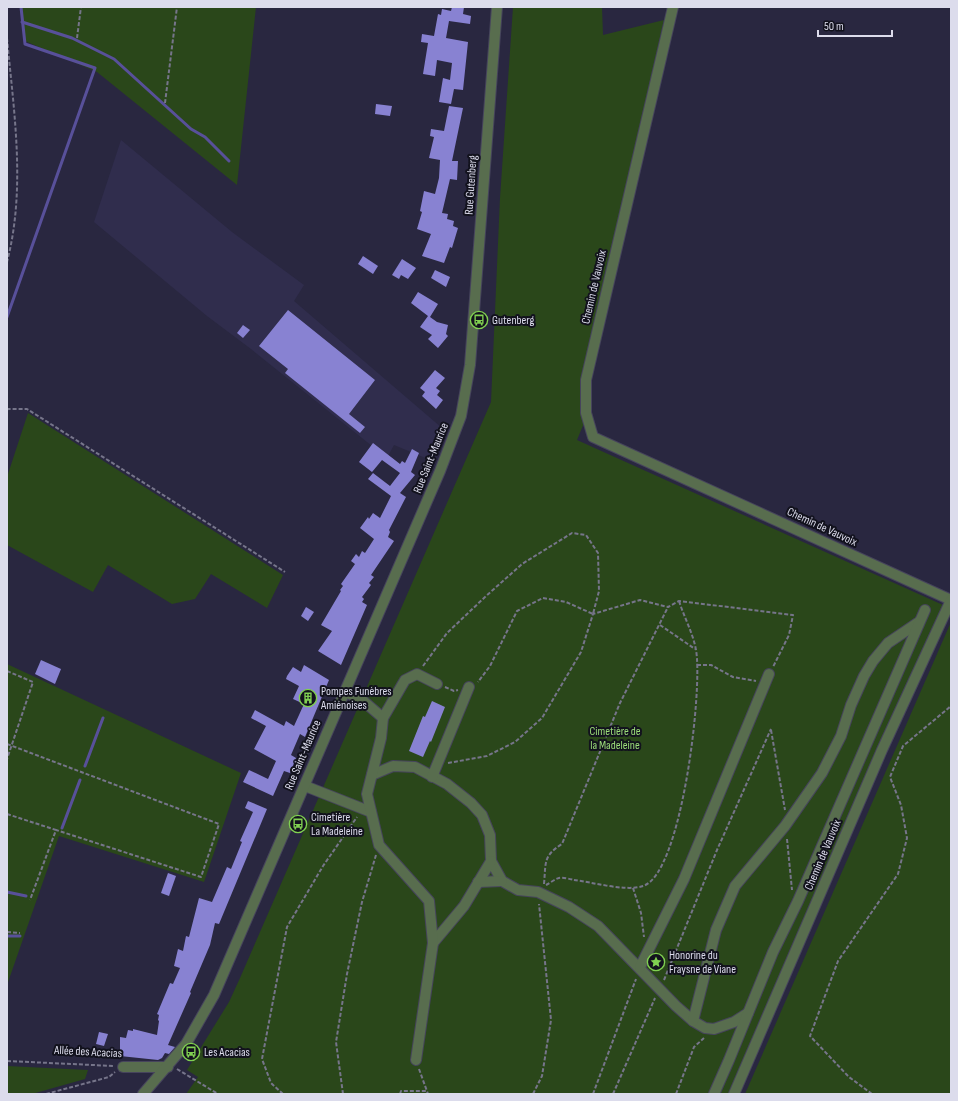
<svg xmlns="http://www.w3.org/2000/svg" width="958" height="1101" font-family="'Sofia Sans Condensed',sans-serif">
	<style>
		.built { fill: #302d4d }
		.green { fill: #2a471a }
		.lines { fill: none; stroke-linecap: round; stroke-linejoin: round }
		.stream { stroke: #58509a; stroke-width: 3 }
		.building { fill: #8882d2 }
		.minor-casing { stroke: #46445c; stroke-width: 12 }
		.path { stroke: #76758a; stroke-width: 2; stroke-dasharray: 4 2; stroke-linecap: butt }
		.minor { stroke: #586d4e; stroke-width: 10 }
		.labels { text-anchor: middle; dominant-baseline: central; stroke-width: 4; stroke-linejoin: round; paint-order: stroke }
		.street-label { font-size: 12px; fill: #dcdcec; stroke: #12121d }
		.poi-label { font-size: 12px; fill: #dcdcec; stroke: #12121d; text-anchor: start }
		.park-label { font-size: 12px; fill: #9bdc79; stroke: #12121d }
	</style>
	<rect width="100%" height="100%" fill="#292740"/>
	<path class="built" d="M121 140 232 232 304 285 294 301 442 428 428 459 394 445 387 458 251 349 207 316 94 222Z"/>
	<g class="green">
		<path d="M21 7H256L237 185 97 72 25 41Z"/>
		<path d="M513 7H602L603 35 664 20 584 374V423L577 440 943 605 729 1094H186L198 1077 187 1070 229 1002 240 978 491 402 500 198Z"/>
		<path d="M28 413 283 575 267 608 211 574 195 599 172 604 108 565 93 592 7 545V477Z"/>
		<path d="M951 622V1094H745Z"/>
		<path d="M7 664 241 773 204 882 59 836 7 985Z"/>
		<path d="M7 1066 88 1070 85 1079 32 1094H7Z"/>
	</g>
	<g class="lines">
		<g class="stream">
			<path d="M22 22 72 38 114 59 191 129 205 137 229 161"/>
			<path d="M7 317 95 68 25 44 21 7"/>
			<path d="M85 766 103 718"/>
			<path d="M62 828 80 780"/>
			<path d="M7 892 26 896"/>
			<path d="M7 936H20"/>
		</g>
	</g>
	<g class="building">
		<path d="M452 7H464L463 14 471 16 470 24 449 21 446 38 468 42 463 90 454 89 451 104 439 102 443 78 450 80 452 63 437 60 435 76 423 74 428 43 421 42 422 34 434 36 438 14 441 15 442 9 451 11Z"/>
		<path d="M376 104 392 106 390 116 375 114Z"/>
		<path d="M449 106 463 108 452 161H458L457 180 450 179 442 213 448 214 447 219 454 221 453 226 458 228 452 248 450 247 444 263 422 256 431 234 417 229 422 212 420 211 424 191 435 194 439 178 440 160 429 158 434 137 430 136 431 129 444 131Z"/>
		<path d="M363 256 378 266 373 274 358 264Z"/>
		<path d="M402 259 416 268 408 279 401 275 399 279 392 275Z"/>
		<path d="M435 270 450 277 446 287 431 278Z"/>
		<path d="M418 292 438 304 430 317 437 322 448 325 446 334 448 336 438 348 428 339 432 335 420 327 428 316 411 303Z"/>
		<path d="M288 310 375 380 349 414 365 427 360 433 285 373 288 369 259 346Z"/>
		<path d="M243 325 250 330 243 338 237 333Z"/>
		<path d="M435 370 445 378 436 388 440 391 437 395 443 400 436 409 422 396 425 392 420 388Z"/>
		<path d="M373 443 400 464 402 461 405 463 412 449 419 453 411 472 415 475 400 493 406 497 389 530 390 532 388 537 394 541 371 575 374 577 369 583 371 585 362 597 364 599 362 602 367 605 341 665 318 651 332 631 321 625 341 591 340 590 343 586 341 584 355 564 351 561 356 554 359 557 362 551 365 553 374 539 360 528 368 517 369 519 373 513 380 518 391 496 368 479 373 473 390 486 400 473 382 460 372 472 359 462Z"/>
		<path d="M306 607 314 612 308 621 301 616Z"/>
		<path d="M41 660 61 669 55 684 35 674Z"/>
		<path d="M304 665 329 680 305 737 300 734 291 755 296 758 290 773 284 771 273 796 243 782 249 770 268 779 276 761 254 749 266 726 251 718 255 710 284 726 286 721 294 726 304 704 293 699 299 686 286 679 287 676 293 667 301 672Z"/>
		<path d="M432 701 445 707 431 742 430 741 423 757 409 751 423 716 425 717Z"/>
		<path d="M248 801 267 809 219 924 215 923 210 945 190 992 191 993 168 1045 175 1047 169 1054 165 1053 162 1058 158 1060 120 1056V1037L126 1038 128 1030 133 1031V1029L157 1035 159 1021 158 1020 159 1015 157 1014 170 983 173 984 180 968 174 966 178 949 183 951 186 936 189 937 199 898 212 902 227 867 231 869 242 842 240 841 253 812 245 808Z"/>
		<path d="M168 873 176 876 169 896 161 893Z"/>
		<path d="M99 1032 108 1034 104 1046 96 1044Z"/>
	</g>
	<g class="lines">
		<defs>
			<g id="minor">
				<path d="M673 7 586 380V413L593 437 951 600"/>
				<path d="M345 692 361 699 383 718"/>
				<path d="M372 775 393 766 415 767 447 784 471 803 482 815 490 835 491 861 502 881 518 890 538 892 569 907 598 926 676 1006 693 1021 705 1028 714 1029 734 1022 748 1013"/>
				<path d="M432 777 469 687"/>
				<path d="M305 786 371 812"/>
				<path d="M478 882 502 881"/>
				<path d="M433 943 464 906 491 861"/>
				<path d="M640 967 684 879 769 674"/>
				<path d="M693 1021 716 930 735 886 785 826 822 773 841 736 851 705 864 676 873 661 888 643 919 622"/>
				<path d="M416 1060 433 943 429 901 379 845 367 794 381 738 383 718 405 680 417 674 437 684"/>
				<path d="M123 1067H168"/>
				<path d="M143 1094 186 1044 214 995 440 471 461 416 470 365 497 7"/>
				<path d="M714 1094 729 1060 773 952 798 901 925 610"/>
				<path d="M734 1094 882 750 951 600"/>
			</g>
		</defs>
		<use href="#minor" class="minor-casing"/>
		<g class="path">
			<path d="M7 38C14 113 26 189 7 262"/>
			<path d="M77 38 81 7"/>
			<path d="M165 103 177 7"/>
			<path d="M7 152V162"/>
			<path d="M7 410 8 409H27L285 572"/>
			<path d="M660 625 695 649"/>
			<path d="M697 665H711L733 677 756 681"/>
			<path d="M423 666 447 633 485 597 522 564 572 533 586 535 598 553 599 591 593 614 566 602 543 598 517 611 490 666 478 682"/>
			<path d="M7 671 33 682 7 759"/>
			<path d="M445 687 454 691 458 690"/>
			<path d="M771 730 785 810"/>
			<path d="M7 744 219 824 201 877 56 830"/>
			<path d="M448 763 487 756 515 742 542 718 581 652 593 614 640 600 668 607 679 601 793 615 789 635 773 667"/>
			<path d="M7 814 56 830 30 900"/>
			<path d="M787 839 792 890"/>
			<path d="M544 884C546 862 543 856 562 844L620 703 668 607"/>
			<path d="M546 885C550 883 555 879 559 878 563 877 570 879 574 880 592 882 626 892 643 886 682 874 703 688 696 650 693 633 684 617 679 601"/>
			<path d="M633 888 641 913 644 937"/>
			<path d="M7 932 20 933"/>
			<path d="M664 980 717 850 771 729"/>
			<path d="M7 1061 114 1066"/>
			<path d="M177 1069 218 1094"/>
			<path d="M419 1069 428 1094"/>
			<path d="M46 1094 109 1077 115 1072"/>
			<path d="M283 1094 271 1083 262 1059 287 927 323 866 357 817"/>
			<path d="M343 1094 336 1042 347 974 362 902 376 855"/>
			<path d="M400 1094 401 1091H426"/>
			<path d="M533 1094 542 1076 551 1020 539 904"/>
			<path d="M593 1094 636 979"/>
			<path d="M613 1094 655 998"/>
			<path d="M676 1094 694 1047 704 1038"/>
			<path d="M872 1094 849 1077 810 1036 838 961 898 874 907 838 901 805 890 777 903 746 951 706"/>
		</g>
		<use href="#minor" class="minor"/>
	</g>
	<defs>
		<symbol id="bus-ring" viewBox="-11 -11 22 22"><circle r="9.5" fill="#12121d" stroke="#80d051" stroke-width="1.5"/><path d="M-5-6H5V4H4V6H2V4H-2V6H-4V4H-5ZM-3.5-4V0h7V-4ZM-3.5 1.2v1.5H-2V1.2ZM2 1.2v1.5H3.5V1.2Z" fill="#80d051"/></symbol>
		<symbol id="building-ring" viewBox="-11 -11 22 22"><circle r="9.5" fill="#12121d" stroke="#80d051" stroke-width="1.5"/><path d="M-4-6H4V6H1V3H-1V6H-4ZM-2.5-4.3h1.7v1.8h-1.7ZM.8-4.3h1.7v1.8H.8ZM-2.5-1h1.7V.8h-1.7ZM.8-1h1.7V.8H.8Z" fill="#80d051"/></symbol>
		<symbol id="sight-ring" viewBox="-11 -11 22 22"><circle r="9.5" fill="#12121d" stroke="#80d051" stroke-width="1.5"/><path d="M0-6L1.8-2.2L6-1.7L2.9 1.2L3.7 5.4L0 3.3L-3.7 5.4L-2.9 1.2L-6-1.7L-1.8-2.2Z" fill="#80d051"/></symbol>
	</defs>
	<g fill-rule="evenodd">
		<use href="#bus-ring" x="469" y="310" width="20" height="20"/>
		<use href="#building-ring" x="298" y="688" width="20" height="20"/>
		<use href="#bus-ring" x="288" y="814" width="20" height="20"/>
		<use href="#sight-ring" x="646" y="952" width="20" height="20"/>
		<use href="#bus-ring" x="181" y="1042" width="20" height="20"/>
	</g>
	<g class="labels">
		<g class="street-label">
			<text transform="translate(471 185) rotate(-86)">Rue Gutenberg</text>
			<text transform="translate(594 287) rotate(-77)">Chemin de Vauvoix</text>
			<text transform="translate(431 458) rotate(-68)">Rue Saint-Maurice</text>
			<text transform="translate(822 527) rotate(25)">Chemin de Vauvoix</text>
			<text transform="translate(303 755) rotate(-67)">Rue Saint-Maurice</text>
			<text transform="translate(823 855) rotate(-67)">Chemin de Vauvoix</text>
			<text transform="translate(88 1052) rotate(3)">Allée des Acacias</text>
		</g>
		<g class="poi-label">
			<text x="492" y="320">Gutenberg</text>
			<text x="321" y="691">Pompes Funèbres<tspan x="321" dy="14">Amiénoises</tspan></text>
			<text x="311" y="817">Cimetière<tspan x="311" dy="14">La Madeleine</tspan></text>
			<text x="669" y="955">Honorine du<tspan x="669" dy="14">Fraysne de Viane</tspan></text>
			<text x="204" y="1052">Les Acacias</text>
		</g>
		<g class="park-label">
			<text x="615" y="731">Cimetière de<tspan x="615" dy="14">la Madeleine</tspan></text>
		</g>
	</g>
	<rect width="958" height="1101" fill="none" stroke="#dcdcec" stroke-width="16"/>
	<path d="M818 30v6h74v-6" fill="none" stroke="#dcdcec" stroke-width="2"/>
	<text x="824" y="30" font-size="12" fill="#dcdcec" stroke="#12121d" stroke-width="3" paint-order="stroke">50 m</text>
</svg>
